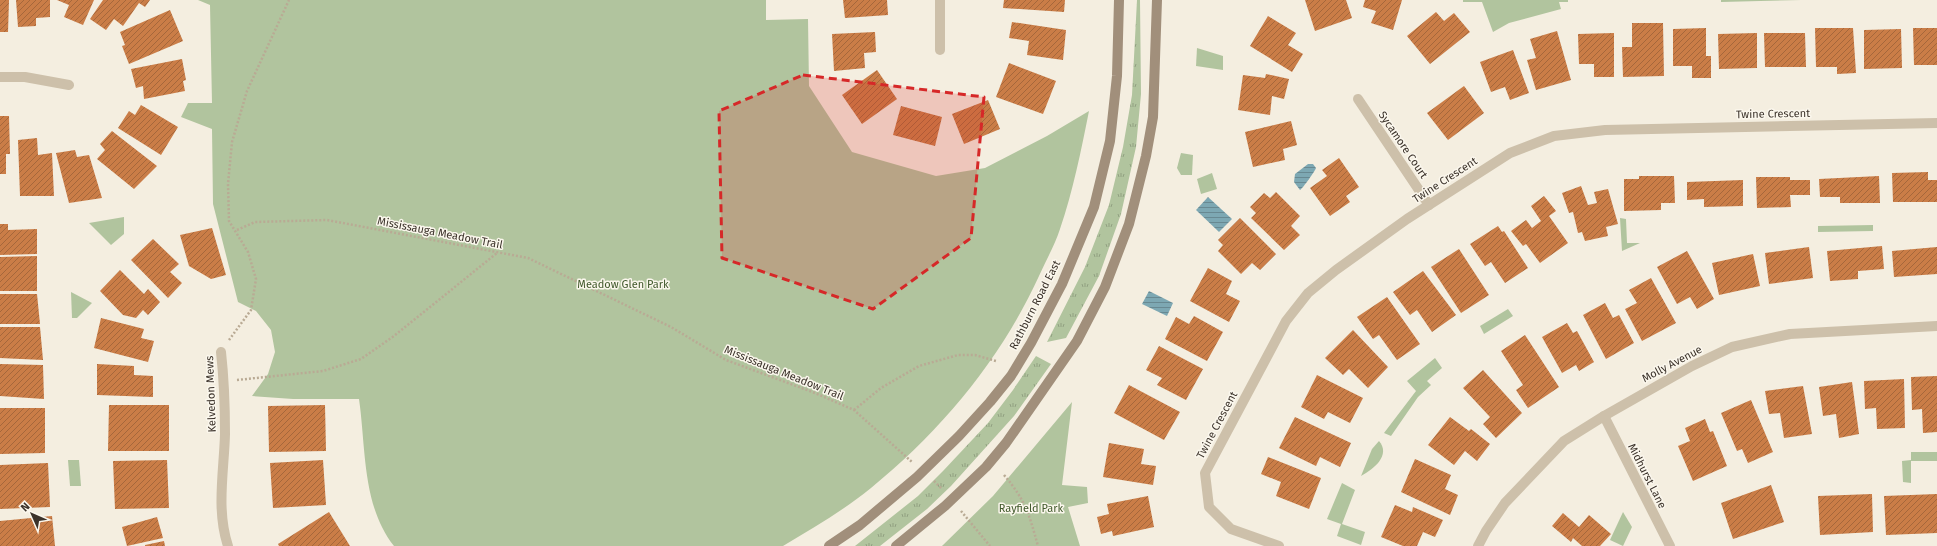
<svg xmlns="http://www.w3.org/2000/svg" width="1937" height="546" font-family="'Fira Sans',sans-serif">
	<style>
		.grass { fill: url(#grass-tufts) }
		.green { fill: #b1c49e }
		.water { fill: url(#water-rules) }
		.building { fill: url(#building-hatch) }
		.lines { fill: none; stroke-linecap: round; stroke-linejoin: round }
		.path { stroke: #b9aa94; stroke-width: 2.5; stroke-dasharray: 2 2; stroke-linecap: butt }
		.street { stroke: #cdc0aa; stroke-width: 10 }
		.secondary { stroke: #a18f7b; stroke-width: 10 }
		.marked { fill: #d62828; fill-opacity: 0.2; stroke: #d62828; stroke-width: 3; stroke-dasharray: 8 5; stroke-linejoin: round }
		.labels { text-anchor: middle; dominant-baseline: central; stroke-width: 3; stroke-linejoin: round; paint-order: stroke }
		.street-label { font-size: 11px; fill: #3b322a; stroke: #fbf7ed }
		.park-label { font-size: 11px; fill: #425a2d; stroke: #fbf7ed }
	</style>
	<defs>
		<pattern id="grass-tufts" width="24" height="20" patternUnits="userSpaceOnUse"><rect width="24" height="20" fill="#b1c49e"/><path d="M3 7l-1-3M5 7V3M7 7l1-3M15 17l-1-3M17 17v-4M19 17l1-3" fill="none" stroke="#91a081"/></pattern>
		<pattern id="water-rules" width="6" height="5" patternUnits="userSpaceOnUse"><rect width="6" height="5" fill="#7da8b3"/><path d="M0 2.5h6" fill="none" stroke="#688992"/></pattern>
		<pattern id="building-hatch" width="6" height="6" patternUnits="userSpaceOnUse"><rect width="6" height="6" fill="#ca7d47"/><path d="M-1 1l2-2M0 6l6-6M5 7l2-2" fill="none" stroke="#a5673b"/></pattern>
	</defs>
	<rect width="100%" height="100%" fill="#f4eee0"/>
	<g class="grass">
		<path d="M1137 0H1140L1141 94 1136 147 1121 214 1099 276 1066 338 1047 342 1085 267 1109 205 1123 147 1132 95Z"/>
		<path d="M1036 356 1051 364 1014 416 951 486 927 509 880 546H855L918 496 943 471 988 423 1013 390Z"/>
	</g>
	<g class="green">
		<path d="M198 0H766V20L808 19 809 86 852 152 936 176 985 168 1047 136 1089 111C1081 151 1073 191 1060 229 1055 245 1046 260 1039 276 1001 359 942 430 871 488 844 510 813 528 783 546H394C362 506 366 448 359 399H293L252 396 268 374 275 352 271 330 256 311 238 302 213 204 212 129 181 117 188 103H212L210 5Z"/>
		<path d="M1463 0H1568V2H1559L1561 9 1509 23 1493 32 1482 2H1463Z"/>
		<path d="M1721 0H1801L1721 2Z"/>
		<path d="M1197 48 1223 56V70L1196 66Z"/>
		<path d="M1181 153 1193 155 1192 175H1181L1177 168Z"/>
		<path d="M1212 173 1217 189 1201 194 1197 179Z"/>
		<path d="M124 217V234L111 245 89 223Z"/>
		<path d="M1620 218 1626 219 1627 243H1640L1622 251Z"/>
		<path d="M1873 225V231L1818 232V226Z"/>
		<path d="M71 292 92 303 77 318H72Z"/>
		<path d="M1508 309 1513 316 1484 334 1480 326Z"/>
		<path d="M1435 358 1442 368 1427 381 1431 385 1418 397 1391 436 1384 433 1416 391 1407 381Z"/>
		<path d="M1072 402 1062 485 1087 487 1088 503 1068 507 1080 546H942L993 496Z"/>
		<path d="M1379 441C1391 455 1374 469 1361 476L1372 449Z"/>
		<path d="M1911 452H1937V461H1911V483L1903 482 1902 461 1911 460Z"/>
		<path d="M68 460H79L81 486H70Z"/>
		<path d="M1342 483 1355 490 1342 524 1365 532 1361 545 1337 536 1341 524 1327 519Z"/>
		<path d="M1623 512 1632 527 1623 546 1610 540Z"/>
	</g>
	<g class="water">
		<path d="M1308 164H1313L1316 168C1315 171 1303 188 1300 190L1294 182 1295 174Z"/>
		<path d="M1208 197 1232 219 1219 232 1196 210Z"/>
		<path d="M1149 291 1173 303 1167 316 1142 304Z"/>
	</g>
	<g class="building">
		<path d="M0 0H9L8 32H0Z"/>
		<path d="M16 0H50V17L36 18V26L18 27Z"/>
		<path d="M57 0H94L83 25 64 17 69 5Z"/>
		<path d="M103 0H150L145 7 139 3 123 26 114 19 106 30 90 19Z"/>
		<path d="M843 0H887L888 15 845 18Z"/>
		<path d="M1004 0H1065L1064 12 1003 8Z"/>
		<path d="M1305 0H1346L1352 18 1315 31Z"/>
		<path d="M1365 0H1402L1393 30 1371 23 1376 11 1363 7Z"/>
		<path d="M170 10 183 41 129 64 122 46 125 45 120 32Z"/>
		<path d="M1436 12 1444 21 1454 13 1470 32 1430 64 1407 36Z"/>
		<path d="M1268 16 1296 33 1288 45 1303 54 1292 72 1250 46Z"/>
		<path d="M1012 22 1066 30 1063 60 1027 55 1029 41 1009 38Z"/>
		<path d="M1632 23H1663L1664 76 1623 77 1622 47H1632Z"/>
		<path d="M1706 28V56H1711V78H1692V66H1673V29Z"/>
		<path d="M1815 28H1853L1856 73 1837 74V67H1816Z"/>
		<path d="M1913 28H1937V65H1914Z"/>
		<path d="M1901 29 1902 68 1864 69V30Z"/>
		<path d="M1557 31 1571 80 1536 90 1527 60 1536 58 1530 39Z"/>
		<path d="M875 32 876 52 864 53 865 68 834 71 832 34Z"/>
		<path d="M1614 33V77H1594V64H1579L1578 34Z"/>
		<path d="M1757 33V68L1719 69 1718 34Z"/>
		<path d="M1764 33H1805L1806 67H1765Z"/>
		<path d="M1513 50 1529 93 1510 100 1505 87 1491 92 1480 62Z"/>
		<path d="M182 59 186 80 183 81 185 91 144 99 143 86 136 88 131 69Z"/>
		<path d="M1009 63 1056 81 1043 114 996 97Z"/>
		<path d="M877 70 897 99 862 124 842 95Z"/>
		<path d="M1266 74 1289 79 1284 99 1272 96 1270 115 1238 110 1243 75 1265 78Z"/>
		<path d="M1464 86 1484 113 1448 140 1427 113Z"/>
		<path d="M988 100 1000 129 964 144 952 114Z"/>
		<path d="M141 105 178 127 161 155 118 128 129 111 135 115Z"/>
		<path d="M901 106 942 117 935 146 893 135Z"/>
		<path d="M0 116H9L10 154H6V174H0Z"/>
		<path d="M1291 121 1297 145 1283 149 1285 160 1253 167 1245 132Z"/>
		<path d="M112 131 157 166 134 189 97 159 105 150 100 144Z"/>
		<path d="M37 138 38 155 52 153 54 196H20L18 140Z"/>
		<path d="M75 150 77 157 89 155 102 198 69 203 56 153Z"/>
		<path d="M1339 158 1359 187 1346 196 1350 202 1330 216 1310 188 1327 176 1322 170Z"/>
		<path d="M1928 172V180H1937V202H1893L1892 173Z"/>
		<path d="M1639 176H1674L1675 203H1661V210L1624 211V179H1639Z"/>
		<path d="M1879 176 1880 203H1840V197H1820L1819 179Z"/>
		<path d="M1756 177H1790V180H1810V195H1790L1791 207 1757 208Z"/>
		<path d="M1743 180V206L1704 207V199L1687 200V182Z"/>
		<path d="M1581 186 1588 205 1597 203 1594 192 1608 189 1618 224 1606 227 1608 236 1585 241 1582 232 1578 233 1573 212 1569 213 1562 193Z"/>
		<path d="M1276 192 1300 216 1291 226 1300 235 1284 250 1251 218 1256 213 1250 207 1264 193 1270 198Z"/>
		<path d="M1544 196 1556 211 1549 216 1568 243 1540 263 1526 244 1523 246 1511 231 1526 220 1532 228 1541 221 1531 206Z"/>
		<path d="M1240 218 1276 254 1260 270 1252 263 1241 274 1218 251 1223 245 1218 240Z"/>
		<path d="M0 224H8V230L37 229V254L0 255Z"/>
		<path d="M1498 226 1502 232 1504 231 1528 268 1505 283 1491 262 1485 266 1470 244Z"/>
		<path d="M212 228 226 275 211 279 189 266 180 235Z"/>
		<path d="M153 239 179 264 170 272 182 283 168 298 131 260Z"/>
		<path d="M1882 246 1884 269 1858 271V279L1830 281 1827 251Z"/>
		<path d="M1809 247 1813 278 1769 284 1765 253Z"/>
		<path d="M1937 247V274L1894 277 1892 251Z"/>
		<path d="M1459 249 1489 295 1461 313 1431 267Z"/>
		<path d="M1687 251 1714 299 1697 309 1690 297 1677 304 1657 267Z"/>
		<path d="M1753 254 1760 286 1719 295 1712 263Z"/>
		<path d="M37 256V291H0V257Z"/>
		<path d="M1208 268 1232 281 1226 294 1240 301 1229 322 1190 301Z"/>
		<path d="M120 270 144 294 148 289 160 302 148 315 143 310 136 318 123 315 100 291Z"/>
		<path d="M1423 271 1456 315 1432 332 1417 310 1410 315 1393 292Z"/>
		<path d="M1651 278 1676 323 1642 341 1625 309 1637 303 1629 290Z"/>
		<path d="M0 294H37L40 324H0Z"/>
		<path d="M1387 297 1420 344 1397 360 1379 335 1373 339 1357 317Z"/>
		<path d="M1605 303 1613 318 1619 315 1634 343 1606 359 1583 315Z"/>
		<path d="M1194 316 1223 332 1207 361 1165 339 1176 317 1189 324Z"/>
		<path d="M101 318 144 329 141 338 154 341 148 362 94 348Z"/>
		<path d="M1567 323 1573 333 1577 331 1594 362 1579 371 1576 365 1562 373 1542 337Z"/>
		<path d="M0 327H40L43 360 0 358Z"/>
		<path d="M1353 330 1388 367 1368 388 1349 369 1343 375 1325 358Z"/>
		<path d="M1525 335 1559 387 1528 408 1516 390 1523 385 1501 351Z"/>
		<path d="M1159 346 1203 369 1186 400 1157 385 1162 378 1146 370Z"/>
		<path d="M0 364 43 365 44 399 0 396Z"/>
		<path d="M97 364 134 366V375L153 376V397L97 395Z"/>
		<path d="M1483 370 1522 413 1496 438 1483 424 1490 417 1463 388Z"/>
		<path d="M1317 375 1363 398 1350 423 1328 412 1324 419 1301 407Z"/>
		<path d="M1937 376V432L1923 433 1922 409 1912 410 1911 377Z"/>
		<path d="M1904 379 1905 428 1877 429 1876 408 1865 409 1864 381Z"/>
		<path d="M1852 382 1859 434 1839 438 1836 414 1823 416 1819 387Z"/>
		<path d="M1129 385 1180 412 1164 440 1114 413Z"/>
		<path d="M1803 386 1812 434 1784 438 1780 413 1769 414 1765 391Z"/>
		<path d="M1751 400 1773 452 1748 463 1742 449 1737 451 1721 413Z"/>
		<path d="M109 405H169V451H108Z"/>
		<path d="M325 405 326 451 269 452 268 406Z"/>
		<path d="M0 408H45V453L0 454Z"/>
		<path d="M1295 417 1351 443 1340 467 1320 457 1316 466 1279 448Z"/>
		<path d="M1450 417 1469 431 1471 429 1490 444 1477 461 1465 451 1454 465 1428 445Z"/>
		<path d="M1705 419 1710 432 1713 431 1727 466 1693 481 1678 446 1690 441 1685 428Z"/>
		<path d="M1109 443 1144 449 1141 464 1156 466 1153 485 1103 477Z"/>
		<path d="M1268 457 1321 478 1309 509 1276 496 1281 482 1261 474Z"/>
		<path d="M1415 459 1451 475 1445 489 1458 495 1450 515 1401 492Z"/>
		<path d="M167 460 169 508 115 509 113 461Z"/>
		<path d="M323 460 326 505 273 508 270 463Z"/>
		<path d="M48 463 50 507 0 509V465Z"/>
		<path d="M1771 485 1784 522 1733 539 1721 503Z"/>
		<path d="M1872 494 1873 532 1820 535 1818 496Z"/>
		<path d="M1937 494V533L1886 535 1884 496Z"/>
		<path d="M1148 496 1154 527 1113 536 1112 531 1101 534 1097 517 1109 514 1107 504Z"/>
		<path d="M1395 505 1412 512 1413 507 1443 520 1435 537 1423 532 1417 546H1403L1381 537Z"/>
		<path d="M329 512 350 546H279L278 544Z"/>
		<path d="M1563 513 1579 527 1589 515 1611 534 1600 546H1582L1573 538 1571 542 1552 526Z"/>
		<path d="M52 516 55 546H0V521Z"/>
		<path d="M157 517 163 538 127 546 122 527Z"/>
		<path d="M164 541 165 546H145V545Z"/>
	</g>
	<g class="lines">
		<g class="path">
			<path d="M237 230 255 222 327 220 528 258 671 327 726 360 815 393 854 410 912 462"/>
			<path d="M229 340 251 310 256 279 248 252 229 221 228 184 232 142 247 91 289 0"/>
			<path d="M237 380 323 371 361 359 394 336 497 253"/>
			<path d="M854 410 881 388 919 366 958 355H975L996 361"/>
			<path d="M1004 475C1026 501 1029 514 1038 546"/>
			<path d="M934 481 942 489"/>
			<path d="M961 511 990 546"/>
		</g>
		<g class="street">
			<path d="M940 0V50"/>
			<path d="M0 77H25L69 85"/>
			<path d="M1358 99 1429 205"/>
			<path d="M221 352C224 379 225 406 225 434 224 471 216 510 228 546"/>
			<path d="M1604 416 1670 546"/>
			<path d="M1279 546 1231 529 1209 507 1205 473 1286 321 1308 293 1336 270 1407 219 1510 153 1554 136 1605 130 1937 123"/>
			<path d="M1478 546 1486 531 1505 503 1564 441 1604 416 1692 366 1732 347 1790 334 1937 326"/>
		</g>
		<g class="secondary">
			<path d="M829 546 860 525 917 477 959 436 990 402 1011 376 1031 343 1062 284 1094 207 1110 141 1117 76 1119 0"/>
			<path d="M896 546 945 506 986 467 1006 443 1077 341 1105 287 1129 224 1146 156 1153 117 1157 0"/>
		</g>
	</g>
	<path class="marked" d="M803 75 984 97 971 238 873 309 722 258 719 111Z"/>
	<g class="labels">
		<g class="street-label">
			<text transform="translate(1773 114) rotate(-1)">Twine Crescent</text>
			<text transform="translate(1403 145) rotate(56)">Sycamore Court</text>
			<text transform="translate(1445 180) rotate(-33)">Twine Crescent</text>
			<text transform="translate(440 233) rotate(11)">Mississauga Meadow Trail</text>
			<text transform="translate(1035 305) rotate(-63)">Rathburn Road East</text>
			<text transform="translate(1672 364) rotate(-28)">Molly Avenue</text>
			<text transform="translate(784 373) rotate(22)">Mississauga Meadow Trail</text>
			<text transform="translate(211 394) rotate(-92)">Kelvedon Mews</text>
			<text transform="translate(1217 425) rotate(-62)">Twine Crescent</text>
			<text transform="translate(1647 476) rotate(63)">Midhurst Lane</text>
		</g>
		<g class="park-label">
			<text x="623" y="284">Meadow Glen Park</text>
			<text x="1031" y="508">Rayfield Park</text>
		</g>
	</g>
	<g transform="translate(32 514) rotate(315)" stroke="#fbf7ed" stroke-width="3" paint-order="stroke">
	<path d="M0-3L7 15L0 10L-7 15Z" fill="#3b322a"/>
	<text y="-6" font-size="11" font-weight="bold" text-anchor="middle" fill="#3b322a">N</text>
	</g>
</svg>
